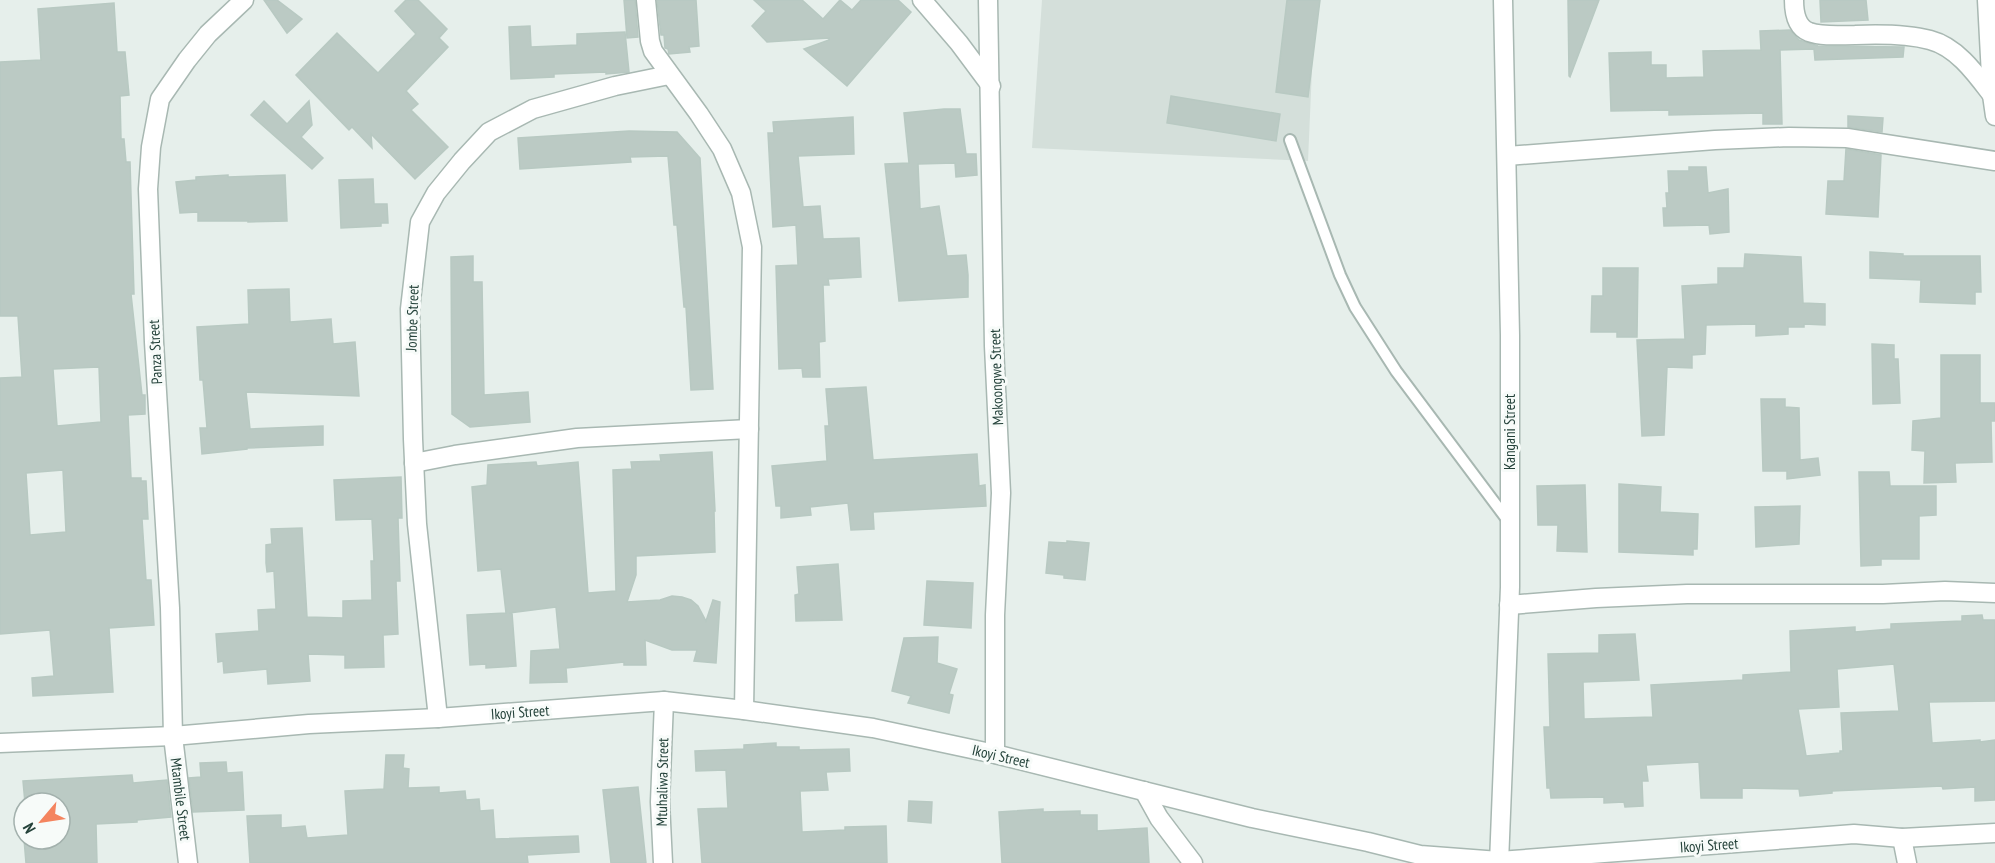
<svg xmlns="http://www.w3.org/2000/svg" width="1995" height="863" font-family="'PT Sans Narrow',sans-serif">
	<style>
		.built { fill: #d4dfda }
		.building { fill: #bbcac4; stroke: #b8c9c2; stroke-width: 1.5; fill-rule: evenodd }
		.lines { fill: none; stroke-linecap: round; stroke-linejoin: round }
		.service-casing { stroke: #a8b8b2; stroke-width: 14 }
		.minor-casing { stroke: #a8b8b2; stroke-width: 21 }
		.service { stroke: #fff; stroke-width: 10 }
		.minor { stroke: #fff; stroke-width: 18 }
		.labels { text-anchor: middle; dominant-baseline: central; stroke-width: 6; stroke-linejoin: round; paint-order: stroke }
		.street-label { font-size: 15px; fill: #24423a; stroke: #f7fbf9 }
	</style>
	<rect width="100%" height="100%" fill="#e6efeb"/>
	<path class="built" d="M1042 0H1315L1308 161 1032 148Z"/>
	<g class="building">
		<path d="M264 0H277L302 19 287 33Z"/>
		<path d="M406 0H418L447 29 439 38 448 47 406 91 418 104 411 110 448 147 415 179 371 134 372 148 352 127 349 130 296 75 337 33 378 73 416 34 395 11Z"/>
		<path d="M624 0H635L638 37 627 38Z"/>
		<path d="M657 0H696L699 46 689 47 690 52 669 54 668 49 665 48 664 35H661Z"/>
		<path d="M754 0H802L823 19 840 0 852 10 861 0H898L911 12 847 86 804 49 829 40V38L767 42 752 26 766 11Z"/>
		<path d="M1287 0H1320L1308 97 1276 92Z"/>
		<path d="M1568 0H1599L1570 77 1569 76Z"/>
		<path d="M1820 0H1866L1868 20 1821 22Z"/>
		<path d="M114 3 117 52H125L129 95 120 96 121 139H124L126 162H130L134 294H131L142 395H145V414L128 415 131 478H141V481H146L148 519H142L146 580H151L154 625 109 628 113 692 33 696 32 678 54 676 50 630 0 634V378L22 377 18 316H0V62L41 60 38 9ZM99 367 101 422 57 426 53 369ZM63 470 66 532 30 535 26 473Z"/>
		<path d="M530 26 531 47 577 45V34L625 32 629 72 606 74V72L554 74V77L511 79 509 27Z"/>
		<path d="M1790 30 1799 40 1818 46 1904 47 1903 57 1815 60 1814 49 1780 50 1782 124H1763V113L1669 115V110L1611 111 1609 53 1651 52V65H1666V78L1704 77 1703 51 1761 50 1760 31Z"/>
		<path d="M1171 96 1280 114 1276 141 1167 123Z"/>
		<path d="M264 101 287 124 309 101 312 125 301 137 323 158 312 169 251 115Z"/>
		<path d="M944 109H960L966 154H976L977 175 956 177 955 163 918 164 920 209 939 206 947 256 966 255 968 275V297L899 301 885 164 909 163 904 113Z"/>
		<path d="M1848 116 1883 118 1882 132 1848 127Z"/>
		<path d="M853 117 854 154 798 156 803 207 820 206 823 239 859 238 861 277 828 279 829 285H823L825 341 819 342 820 377H803L802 368 779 369 776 266 798 265 796 225 773 227 768 133H774L773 122Z"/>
		<path d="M629 131 677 132 700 158 713 389 691 390 686 307H684L677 225H674L668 156 630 157 631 162 520 169 518 138Z"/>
		<path d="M1846 149 1881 155 1878 217 1826 214 1828 181H1844Z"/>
		<path d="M1689 167H1706L1708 193 1728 189 1729 232 1710 234 1709 225 1664 226 1663 208H1667L1666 193H1669L1668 171H1689Z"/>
		<path d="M228 175V177L285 175 287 221 248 222V221H198V212L180 213 176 182 196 180V177Z"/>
		<path d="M373 179 374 204H387L388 223H381V226L341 228 339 180Z"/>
		<path d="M1870 252 1903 254V256H1980L1981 292H1975V304L1920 302 1921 280 1870 278Z"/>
		<path d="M1745 254 1801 257 1803 303 1825 304V325L1804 324V327H1788V334L1756 336V324L1706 325 1705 354 1692 355V368L1667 367 1664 435 1642 436 1637 340 1685 339 1682 286 1718 284V268H1744Z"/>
		<path d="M473 256V282H482L484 395 528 392 530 422 470 427 452 414 451 257Z"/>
		<path d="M1603 268H1638L1637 337H1617V332H1591L1592 296H1603Z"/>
		<path d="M289 289 290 322 331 319 333 344 355 342 359 396 246 392 250 429 323 426V445L247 448V449L202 454 200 428H207L203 380H200L197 327 249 324 248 290Z"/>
		<path d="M1872 344 1894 345V359H1898L1900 403 1873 404Z"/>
		<path d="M1941 355H1980V403H1995V421H1991L1992 462 1955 463 1956 482 1924 483 1925 451 1912 450 1913 421 1941 418Z"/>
		<path d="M866 387 873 460 977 454 979 486 985 485 986 506 873 512 874 529 851 530 848 503 810 507 811 515 781 518V506H776L772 466 827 461 825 426H829L826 389Z"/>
		<path d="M1761 399H1785V407L1799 408 1800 460 1818 458 1820 475 1787 479V471H1763Z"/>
		<path d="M712 452 715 511H714L715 552 636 556V575L627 602 660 600 672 596 682 597 691 600 698 606 706 621 713 600 720 602 716 663 694 661 697 650H672L645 640 646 665H624V662L566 668 567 682 530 683 531 651 560 649 556 607 509 613H512L516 666 486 668V664L470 665 467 615 506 613 501 569 478 571 472 487 487 485 488 465 536 462 537 466 578 462 588 593 616 591 613 470 632 469 631 462 661 461 660 455Z"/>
		<path d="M1859 472H1889L1890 486H1936V515L1919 516V559H1881V565L1861 566Z"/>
		<path d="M401 477 402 518H398L400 581H396L398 634 383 635 384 667 345 668V655L308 654 310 681 268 684 267 669 224 673 223 661 218 662 216 634 259 631 258 610 276 609 274 571 267 572 266 563V545L272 544 271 529 302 528 307 617 343 618V601L372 600 371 561H374L372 519 336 520 334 480Z"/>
		<path d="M1619 484 1661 487 1660 512 1698 514 1697 549H1693V555L1619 552Z"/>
		<path d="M1585 485 1587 552 1557 551 1558 525H1538L1537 486Z"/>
		<path d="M1800 506 1799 544 1756 547 1755 507Z"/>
		<path d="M1067 541 1089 543 1085 580 1064 578V575L1046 573 1049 542 1067 543Z"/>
		<path d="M838 564 842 620 796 621 795 595 799 594 797 567Z"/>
		<path d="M927 581 973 583 971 628 924 625Z"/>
		<path d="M1982 615 1983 620H1995V701L1929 702 1932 743 1980 740V742L1995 740V800L1975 801V787L1943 789 1942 786 1832 791V793L1800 796 1799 789 1742 788V798H1701L1699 762 1646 765 1648 781H1642L1643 806 1625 807 1624 802 1604 803V797L1551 798 1550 788H1547L1544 727H1550L1548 654 1599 653V635L1635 634 1639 680 1583 682 1584 719 1653 717 1651 685 1743 680V675L1791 672 1790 631 1855 627V632L1891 629V624L1962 621V616ZM1894 664 1899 711 1841 713 1843 751H1840V753L1806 756 1798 709 1839 707 1837 669Z"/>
		<path d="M938 637 937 663 957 669 949 694 953 695 949 713 908 703 911 696 892 691 904 638Z"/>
		<path d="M776 743V747H799V750L849 749 850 771 826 772 828 790 800 791 802 832 845 830V827L886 826 887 863H702L698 809 728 808 726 770 696 771 695 751 744 749V745Z"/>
		<path d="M386 755H404L403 768 409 769 408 788 439 787V793L465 791 466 800 479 799 480 811 493 810 495 839 578 836 579 852 527 855 528 863H250L247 816 281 815V828L305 826 307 838 348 835 345 791 384 789Z"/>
		<path d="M226 762 227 773 242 772 244 810 193 812 189 778 201 777 200 763Z"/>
		<path d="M132 775 133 783 167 780 171 817 137 820V822L96 824 97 863H26L24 839H60V803H25L23 781Z"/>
		<path d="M638 787 646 863H611L603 790Z"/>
		<path d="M909 801 932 802 931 823 908 821Z"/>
		<path d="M1043 809V812L1080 811V815H1097V831L1147 828 1149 863H1002L999 812Z"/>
	</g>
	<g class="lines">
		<defs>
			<path id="service" d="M1290 140 1340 275 1355 307 1396 371 1509 522"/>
			<g id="minor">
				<path d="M646 0 650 41 653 51 699 114 722 149 741 193 752 247 744 710"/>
				<path d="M922 0 959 43 991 86"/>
				<path d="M988 0 994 346 1001 493 995 615V754"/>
				<path d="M1794 0C1794 12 1796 27 1809 32 1823 37 1841 35 1855 35 1879 34 1907 34 1930 40 1957 47 1976 74 1992 95"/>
				<path d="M1987 0 1992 95 1995 116"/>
				<path d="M1507 156 1715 140 1789 137 1847 138 1995 161"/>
				<path d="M414 463 455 455 577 438 749 429"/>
				<path d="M1509 605 1596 598 1687 594H1883L1945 591 1995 593"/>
				<path d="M438 718 417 524 413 439 410 309 420 222 436 193 462 161 489 132 533 109 615 86 669 75"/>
				<path d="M0 743 173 736 309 724 438 718 664 701 744 710 873 728 995 754 1252 818 1368 842 1420 855 1499 861 1854 834 1902 838 1995 833"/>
				<path d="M1144 791 1159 818 1193 863"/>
				<path d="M1902 838 1907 863"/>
				<path d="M188 863 173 736 170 608 154 342 148 189 151 147 160 99 187 60 208 34 244 0"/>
				<path d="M663 863 660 802 664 701"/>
				<path d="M1499 863 1510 587V335L1503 0"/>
			</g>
		</defs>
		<use href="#service" class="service-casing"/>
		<use href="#minor" class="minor-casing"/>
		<use href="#service" class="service"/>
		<use href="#minor" class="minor"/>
	</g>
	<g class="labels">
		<g class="street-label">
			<text transform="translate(412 318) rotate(-88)">Jombe Street</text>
			<text transform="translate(155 352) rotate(-93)">Panza Street</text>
			<text transform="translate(996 377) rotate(-92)">Makoongwe Street</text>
			<text transform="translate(1509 432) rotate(-90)">Kangani Street</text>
			<text transform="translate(520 712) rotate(-4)">Ikoyi Street</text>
			<text transform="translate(1001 756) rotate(13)">Ikoyi Street</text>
			<text transform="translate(662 782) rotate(-89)">Mtuhaliwa Street</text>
			<text transform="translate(181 799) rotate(83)">Mtambile Street</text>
			<text transform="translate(1709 845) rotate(-4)">Ikoyi Street</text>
		</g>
	</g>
	<g transform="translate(42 821) rotate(241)"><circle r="28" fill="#f7fbf9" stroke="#a3b1ad" stroke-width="1.5"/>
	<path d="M0-4.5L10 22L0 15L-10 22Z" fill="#f4845f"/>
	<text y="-9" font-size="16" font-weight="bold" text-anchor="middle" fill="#24423a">N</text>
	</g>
</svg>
